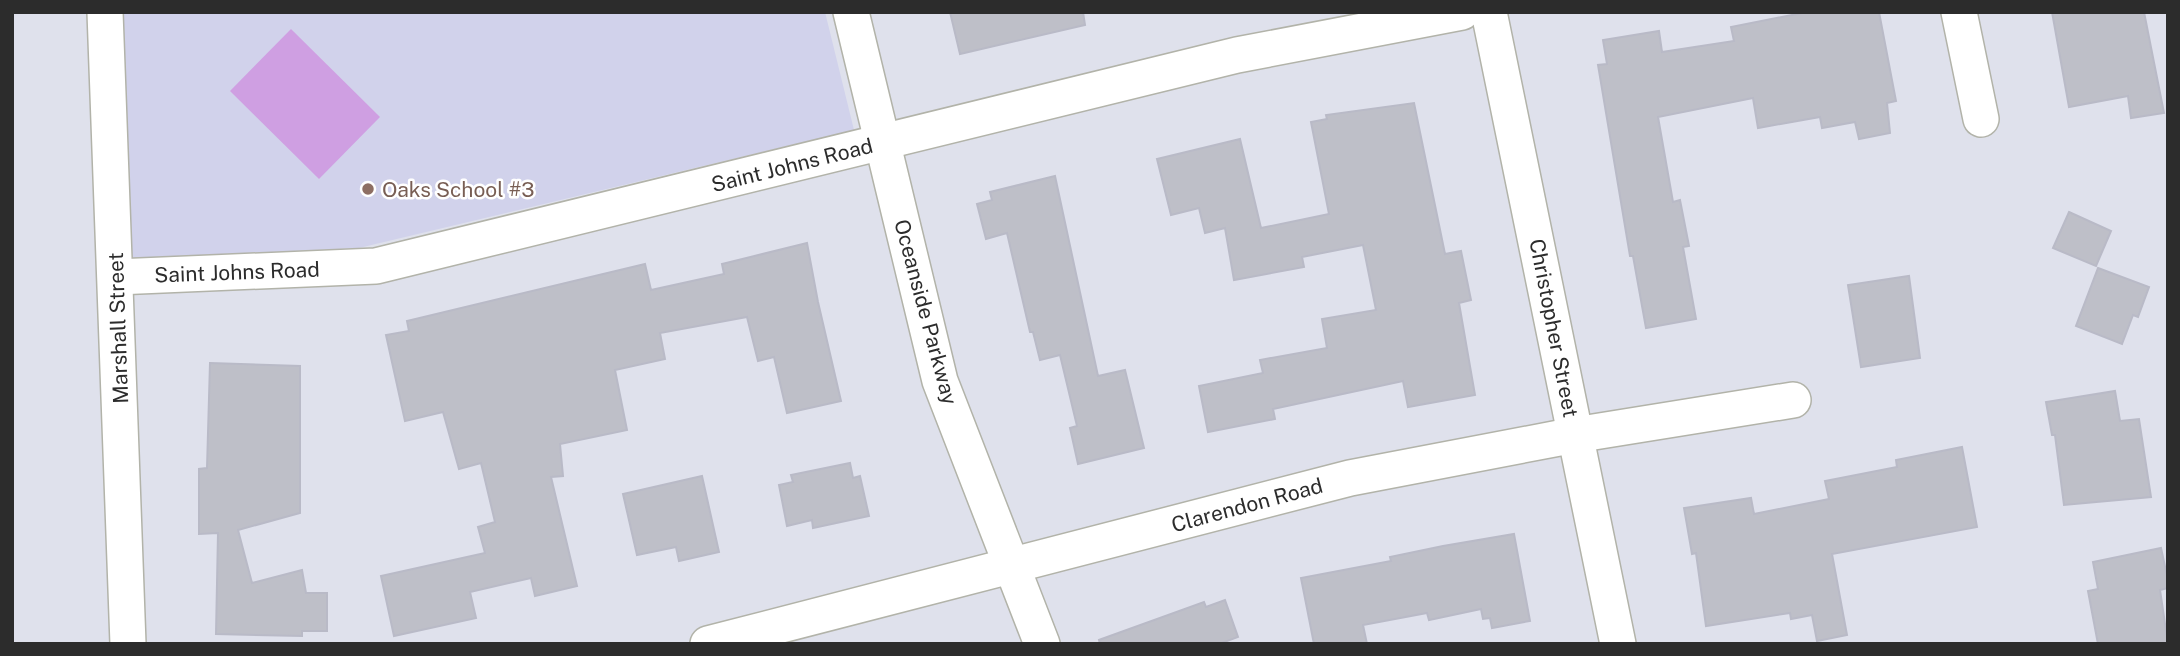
<svg xmlns="http://www.w3.org/2000/svg" width="2180" height="656" font-family="'Public Sans',sans-serif">
	<style>
		.education { fill: #d1d2eb }
		.pitch { fill: #cf9fe2 }
		.building { fill: #bebfc8; stroke: #b9bac7; stroke-width: 2 }
		.lines { fill: none; stroke-linecap: round; stroke-linejoin: round }
		.minor-casing { stroke: #b2b3a9; stroke-width: 38 }
		.minor { stroke: #fff; stroke-width: 35 }
		.education-dot { fill: #8d6e63; stroke: #fff; stroke-width: 2.5 }
		.labels { text-anchor: middle; dominant-baseline: central; stroke-width: 5; stroke-linejoin: round; paint-order: stroke }
		.street-label { font-size: 21px; fill: #2c2c2c; stroke: #fff }
		.education-label { font-size: 21px; fill: #785e54; stroke: #fff; text-anchor: start }
	</style>
	<rect width="100%" height="100%" fill="#dfe1ec"/>
	<path class="education" d="M123 12H825L854 130 359 248 132 258Z"/>
	<path class="pitch" d="M291 29 380 117 319 179 230 91Z"/>
	<g class="building">
		<path d="M950 12H1083L1085 25 960 54Z"/>
		<path d="M1807 12H1879L1896 101 1887 103 1890 133 1859 139 1855 122 1822 128 1820 117 1758 128 1753 98 1658 117 1673 202 1680 200 1689 246 1683 247 1696 319 1646 328 1633 256H1630L1598 65 1607 64 1603 40 1659 31 1662 52 1734 41 1731 27Z"/>
		<path d="M2052 12H2144L2164 113 2131 118 2128 96 2069 107Z"/>
		<path d="M1414 103 1445 254 1461 251 1471 300 1459 303 1475 395 1408 407 1403 381 1273 409 1275 419 1208 432 1199 386 1263 373 1260 360 1327 348 1322 319 1376 310 1363 245 1302 257 1304 267 1234 280 1225 228 1205 233 1199 208 1171 215 1157 159 1240 139 1261 228 1329 214 1311 122 1327 119 1326 115Z"/>
		<path d="M1055 176 1098 376 1125 370 1144 448 1078 464 1070 428 1077 426 1060 355 1040 360 1033 332H1030L1007 233 986 239 977 204 992 200 990 192Z"/>
		<path d="M2069 212 2111 231 2096 266 2053 248Z"/>
		<path d="M807 243 818 302 841 401 787 413 774 357 758 361 747 317 660 333 665 359 615 370 627 430 560 444 563 476 551 477 577 586 535 596 531 578 470 592 476 618 394 636 381 576 485 553 478 527 495 522 481 463 459 469 443 412 405 421 386 335 409 331 407 321 645 264 651 290 724 274 722 264Z"/>
		<path d="M2098 268 2149 287 2138 317 2133 315 2122 344 2076 326Z"/>
		<path d="M1909 276 1920 358 1861 367 1848 285Z"/>
		<path d="M210 363 300 366V513L238 530 252 583 302 570 306 593H327V631H302V636L216 634 218 533 199 534V469L207 468Z"/>
		<path d="M2115 391 2120 421 2139 419 2151 497 2064 505 2055 435H2052L2046 402Z"/>
		<path d="M1962 447 1977 527 1832 554 1847 635 1817 641 1812 615 1791 619 1790 613 1706 626 1696 553 1692 554 1684 508 1751 498 1754 514 1829 499 1825 481 1897 467 1896 460Z"/>
		<path d="M850 463 853 478 860 476 869 516 813 528 812 520 787 526 779 485 793 482 791 475Z"/>
		<path d="M702 476 719 552 679 561 676 547 637 555 623 494Z"/>
		<path d="M1514 534 1530 621 1492 628 1490 618 1483 619 1481 609 1429 620 1427 613 1363 625 1367 644H1314L1301 578 1391 561 1390 557 1443 546Z"/>
		<path d="M2161 548 2168 580V588L2160 590 2168 644H2098L2088 591 2098 589 2093 562Z"/>
		<path d="M1225 600 1238 637 1219 644H1100L1099 640 1204 602 1206 607Z"/>
	</g>
	<g class="lines">
		<defs>
			<g id="minor">
				<path d="M105 12 128 644"/>
				<path d="M851 12 940 381 1042 644"/>
				<path d="M1489 12 1618 644"/>
				<path d="M1959 12 1981 119"/>
				<path d="M116 277 376 266 1237 55 1462 12"/>
				<path d="M708 644 1350 478 1575 435 1793 400"/>
			</g>
		</defs>
		<use href="#minor" class="minor-casing"/>
		<use href="#minor" class="minor"/>
	</g>
	<circle class="education-dot" cx="368" cy="189" r="7"/>
	<g class="labels">
		<g class="street-label">
			<text transform="translate(792 165) rotate(-14)">Saint Johns Road</text>
			<text transform="translate(237 272) rotate(-2)">Saint Johns Road</text>
			<text transform="translate(926 312) rotate(75)">Oceanside Parkway</text>
			<text transform="translate(118 328) rotate(-92)">Marshall Street</text>
			<text transform="translate(1554 328) rotate(79)">Christopher Street</text>
			<text transform="translate(1247 505) rotate(-15)">Clarendon Road</text>
		</g>
		<g class="education-label">
			<text x="382" y="189">Oaks School #3</text>
		</g>
	</g>
	<rect width="2180" height="656" fill="none" stroke="#2c2c2c" stroke-width="28"/>
</svg>
